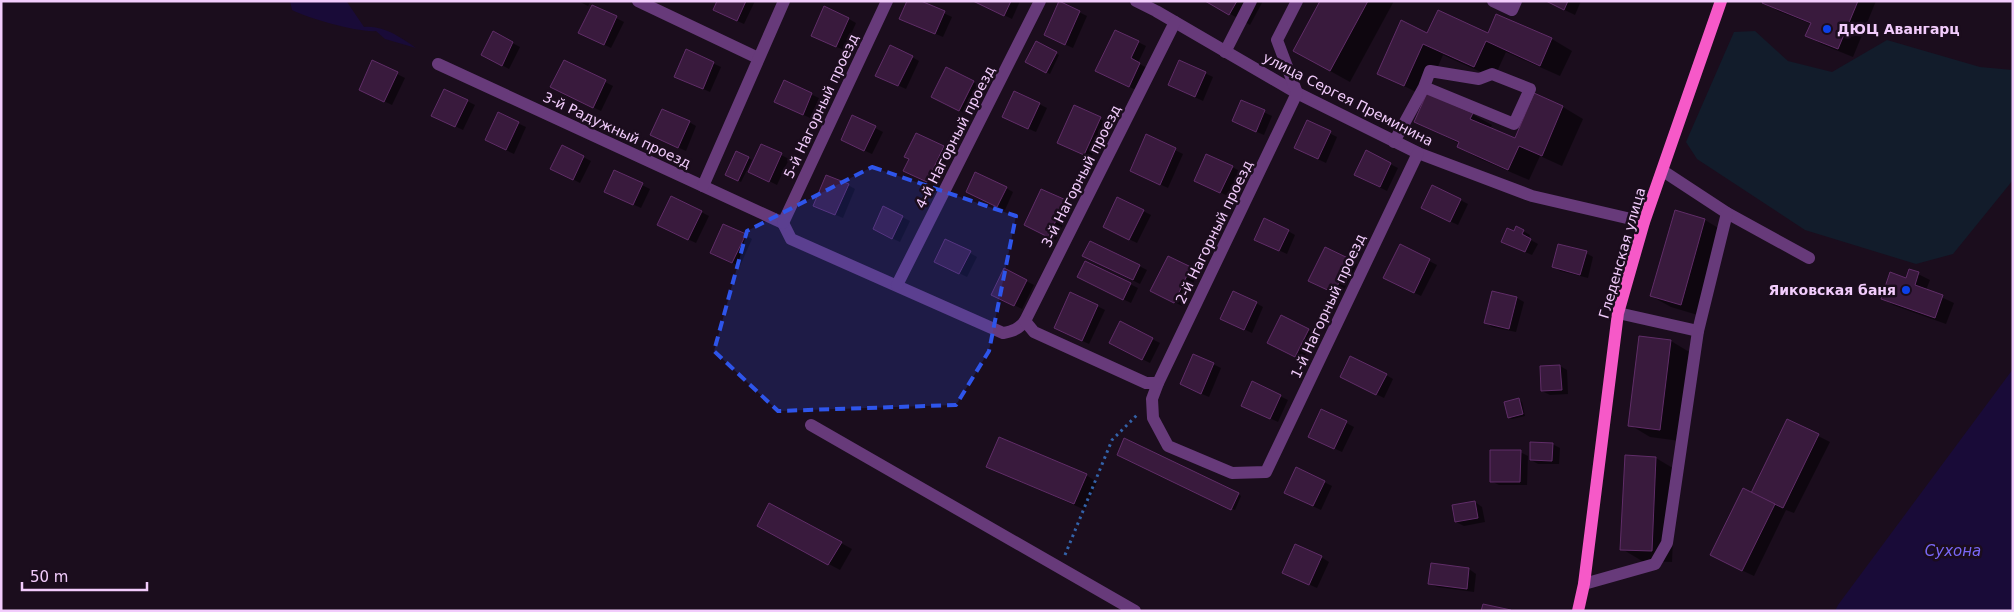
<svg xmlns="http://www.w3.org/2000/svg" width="2014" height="612" font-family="'DejaVu Sans',sans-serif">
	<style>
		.green { fill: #121c2b }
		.water { fill: #190b38 }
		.shadow { fill: #0007 }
		.building { fill: #391a3d; stroke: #602d68 }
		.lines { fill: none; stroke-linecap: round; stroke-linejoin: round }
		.path { stroke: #3362a9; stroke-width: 3; stroke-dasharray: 2.5 4; stroke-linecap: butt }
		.minor { stroke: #673a7a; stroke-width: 12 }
		.major { stroke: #f659c8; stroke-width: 12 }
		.marked { fill: #2e55eb; fill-opacity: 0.2; stroke: #2e55eb; stroke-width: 4; stroke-dasharray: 10 6; stroke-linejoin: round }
		.poi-dot { fill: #0c40e8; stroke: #1b0d1d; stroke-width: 2 }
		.labels { text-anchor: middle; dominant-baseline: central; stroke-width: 5; stroke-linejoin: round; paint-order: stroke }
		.poi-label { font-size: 14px; font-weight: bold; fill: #f2ccfc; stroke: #1b0d1d; text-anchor: start }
		.street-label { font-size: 14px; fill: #f2ccfc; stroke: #1b0d1d }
		.water-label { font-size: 15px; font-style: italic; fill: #7a68f7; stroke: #1b0d1d }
	</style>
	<rect width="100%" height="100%" fill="#1b0d1d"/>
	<path class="green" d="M1755 31 1788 61 1832 72 1887 40 1980 67 2013 70V180L1953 254 1916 264 1805 230 1697 159 1686 142 1734 32Z"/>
	<g class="water">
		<path d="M290 1 347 2 364 27C383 25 402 38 416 48L385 39 376 31C360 33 307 18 292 10Z"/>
		<path d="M2013 369V611H1835L1838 605Z"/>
	</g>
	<g class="shadow">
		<path d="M578 1H591L588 6Z"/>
		<path d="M718 1H755L744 24 722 14Z"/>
		<path d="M918 1 952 17 943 37 908 22Z"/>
		<path d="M975 1H1020L1012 19Z"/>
		<path d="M1207 1H1263L1250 25Z"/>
		<path d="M1321 1H1394L1350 82 1314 62Z"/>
		<path d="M1546 1H1581L1575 15Z"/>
		<path d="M1764 1H1876L1853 57 1821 44 1807 35 1811 24 1778 11Z"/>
		<path d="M1060 3 1087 16 1073 48 1053 39Z"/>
		<path d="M592 6 624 22 611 48 587 36Z"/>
		<path d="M1497 15 1552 39 1572 51 1560 76 1506 52 1494 78 1443 55 1426 94 1472 114 1492 125 1490 129 1515 140 1535 95 1563 107 1583 119 1562 166 1540 156 1529 180 1478 158 1458 147 1460 144 1415 121 1426 97 1378 73 1428 34H1489Z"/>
		<path d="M849 19 856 23 844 50 820 40Z"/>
		<path d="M1116 31 1146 46 1138 63 1147 68 1136 90 1104 75Z"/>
		<path d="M493 33 520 47 509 69 490 59Z"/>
		<path d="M1036 43 1059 55 1050 74 1027 62Z"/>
		<path d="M687 51 721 67 710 92 683 80Z"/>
		<path d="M912 57 919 61 906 89 884 79Z"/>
		<path d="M564 61 613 86 601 111 559 91Z"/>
		<path d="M1179 61 1213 77 1203 101 1169 85Z"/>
		<path d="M373 62 405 78 392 105 367 93Z"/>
		<path d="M946 69 981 86 967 114 939 101Z"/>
		<path d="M784 82 819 98 810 118 783 105Z"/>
		<path d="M445 90 475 105 463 130 440 119Z"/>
		<path d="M1015 92 1047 108 1036 132 1011 121Z"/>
		<path d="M1242 102 1272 116 1264 135 1241 125Z"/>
		<path d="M498 114 526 127 514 154 493 144Z"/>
		<path d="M853 117 883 132 872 154 850 144Z"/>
		<path d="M1100 119 1107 123 1091 158 1065 146Z"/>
		<path d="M689 122 696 126 686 151 659 139Z"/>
		<path d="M1308 122 1337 137 1326 163 1303 152Z"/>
		<path d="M1146 136 1183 154 1168 188 1138 174Z"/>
		<path d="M761 145 789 159 777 185 757 175Z"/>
		<path d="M563 147 591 161 580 183 559 172Z"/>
		<path d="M943 147 951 151 935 185 912 175Z"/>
		<path d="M1366 152 1398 168 1387 191 1363 179Z"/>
		<path d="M737 153 752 160 741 182 726 175Z"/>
		<path d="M1232 167 1240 171 1228 196 1202 184Z"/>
		<path d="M615 172 650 189 641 208 613 195Z"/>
		<path d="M848 185 855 189 843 218 822 209Z"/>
		<path d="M1433 186 1468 204 1458 225 1430 212Z"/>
		<path d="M1006 188 1013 192 1005 210 975 196Z"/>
		<path d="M1042 190 1072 206 1056 240 1033 229Z"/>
		<path d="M672 197 709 216 696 243 666 229Z"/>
		<path d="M884 208 910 221 900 242 881 233Z"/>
		<path d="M1143 211 1151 215 1137 243 1112 231Z"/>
		<path d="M1675 212 1705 220 1725 232 1701 316 1671 307 1651 296Z"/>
		<path d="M1288 231 1295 235 1287 254 1263 243Z"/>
		<path d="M1523 231 1530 235 1529 239 1538 244 1532 255 1509 245 1515 233Z"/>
		<path d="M745 235 752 239 740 266 719 257Z"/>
		<path d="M1091 242 1147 270 1140 284 1091 260Z"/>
		<path d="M1400 246 1437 265 1421 296 1392 282Z"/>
		<path d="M1325 248 1357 264 1341 296 1317 284Z"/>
		<path d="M970 253 977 257 967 277 943 265Z"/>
		<path d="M1586 253 1593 257 1588 278 1560 271 1553 266Z"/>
		<path d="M1168 257 1198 273 1182 306 1159 294Z"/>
		<path d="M1085 262 1138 288 1131 303 1085 281Z"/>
		<path d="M1004 270 1034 285 1022 309 998 297Z"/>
		<path d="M1910 270 1930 280 1926 290 1954 303 1946 324 1893 305 1882 298 1907 279Z"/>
		<path d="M1517 298 1524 302 1516 332 1492 327 1485 322Z"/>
		<path d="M1256 303 1263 307 1252 333 1229 322Z"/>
		<path d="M1097 306 1105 310 1089 344 1063 332Z"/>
		<path d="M1308 330 1315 334 1303 360 1276 347Z"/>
		<path d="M1641 338 1671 341 1691 353 1680 441 1650 437 1630 425Z"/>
		<path d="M1152 339 1160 343 1150 363 1118 347Z"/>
		<path d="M1194 355 1221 368 1209 397 1188 388Z"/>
		<path d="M1560 366 1567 370 1568 394 1550 395 1542 391Z"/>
		<path d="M1386 375 1393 379 1384 398 1349 381Z"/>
		<path d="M1253 383 1288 400 1278 422 1248 408Z"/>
		<path d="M1519 400 1522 402 1525 416 1512 419 1509 418Z"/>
		<path d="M1321 410 1354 427 1342 452 1316 440Z"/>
		<path d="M1788 421 1830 442 1794 513 1786 510 1754 576 1722 561 1752 494Z"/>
		<path d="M1552 444 1560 448 1559 464H1538L1531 460Z"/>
		<path d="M1520 452 1528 456 1527 485H1499L1491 481Z"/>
		<path d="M1121 456 1238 494 1241 496 1235 510Z"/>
		<path d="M1656 458 1676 470 1672 562 1642 561 1622 549Z"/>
		<path d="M987 466 1086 475 1097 482 1085 510Z"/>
		<path d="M1324 482 1332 486 1321 510 1293 497Z"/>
		<path d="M1475 502 1482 507 1485 522 1464 526 1456 522Z"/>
		<path d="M769 532 841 543 852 549 840 570Z"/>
		<path d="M1321 557 1329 562 1317 588 1290 576Z"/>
		<path d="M1432 564 1469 569 1476 574 1474 592 1437 587 1429 583Z"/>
	</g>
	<g class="building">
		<path d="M717 1H746L737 21 713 10Z"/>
		<path d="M907 1H921L945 11 935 34 899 19Z"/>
		<path d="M973 1H1011L1004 16Z"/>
		<path d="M1059 1 1080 11 1065 45 1044 35Z"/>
		<path d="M1205 1H1237L1229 15Z"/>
		<path d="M1320 1H1368L1330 71 1293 51Z"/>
		<path d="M1546 1H1568L1564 10Z"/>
		<path d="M1763 1H1858L1838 49 1805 36 1811 23 1762 3Z"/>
		<path d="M592 5 617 16 604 45 578 33Z"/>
		<path d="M824 6 849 18 836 47 811 36Z"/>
		<path d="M1438 10 1488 33 1496 14 1552 38 1540 66 1486 41 1474 67 1423 44 1404 86 1377 74 1401 20 1427 33Z"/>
		<path d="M1115 30 1139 41 1131 58 1140 63 1129 87 1095 71Z"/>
		<path d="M493 31 513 42 502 66 481 55Z"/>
		<path d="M1036 41 1057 52 1046 73 1025 62Z"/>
		<path d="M890 45 913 56 898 86 875 76Z"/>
		<path d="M686 49 714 62 703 89 674 77Z"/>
		<path d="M372 60 398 72 384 102 359 90Z"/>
		<path d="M564 60 606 80 593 108 550 87Z"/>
		<path d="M1179 60 1206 72 1195 97 1168 85Z"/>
		<path d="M946 67 974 81 959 111 931 97Z"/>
		<path d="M784 80 812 93 803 115 774 102Z"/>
		<path d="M444 89 468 100 455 127 431 116Z"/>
		<path d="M1014 91 1040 103 1028 129 1002 117Z"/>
		<path d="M1427 93 1473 113 1470 119 1515 138 1534 93 1563 106 1542 156 1519 146 1508 170 1457 147 1459 142 1414 122Z"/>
		<path d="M1241 100 1265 110 1256 132 1232 121Z"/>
		<path d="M1074 105 1101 117 1084 155 1057 143Z"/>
		<path d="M662 109 690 121 678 148 650 135Z"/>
		<path d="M498 112 519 122 506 150 485 140Z"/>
		<path d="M852 115 876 126 864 151 841 140Z"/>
		<path d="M1307 120 1331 131 1318 159 1294 148Z"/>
		<path d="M916 133 944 146 927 182 903 171 909 159 904 157Z"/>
		<path d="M1146 134 1176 148 1160 185 1130 171Z"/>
		<path d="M761 144 782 153 769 182 748 172Z"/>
		<path d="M562 145 584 156 573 180 550 169Z"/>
		<path d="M1366 150 1391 163 1380 187 1354 175Z"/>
		<path d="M736 151 749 157 738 181 725 175Z"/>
		<path d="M1206 154 1233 166 1220 193 1194 181Z"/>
		<path d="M614 170 643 183 633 205 604 192Z"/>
		<path d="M975 172 1007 187 997 207 966 192Z"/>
		<path d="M826 175 849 184 835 215 813 206Z"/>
		<path d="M1432 185 1461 199 1450 222 1421 208Z"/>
		<path d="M1041 189 1066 200 1048 237 1024 225Z"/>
		<path d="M671 196 702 211 688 240 657 225Z"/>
		<path d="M1117 197 1144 210 1129 240 1103 227Z"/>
		<path d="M883 206 903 216 892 239 873 229Z"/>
		<path d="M1675 210 1705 219 1681 305 1650 296Z"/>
		<path d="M1264 218 1289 230 1279 251 1254 240Z"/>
		<path d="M723 224 746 234 732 263 710 253Z"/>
		<path d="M1516 226 1524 230 1522 234 1531 239 1525 252 1501 242 1507 228 1514 231Z"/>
		<path d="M945 239 971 251 959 274 934 262Z"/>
		<path d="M1090 241 1140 265 1133 280 1082 256Z"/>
		<path d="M1400 244 1430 259 1414 293 1383 278Z"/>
		<path d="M1558 244 1587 251 1580 275 1552 267Z"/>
		<path d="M1325 247 1350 259 1334 293 1308 281Z"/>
		<path d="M1168 256 1191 267 1174 303 1150 291Z"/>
		<path d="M1085 261 1131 283 1123 300 1077 277Z"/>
		<path d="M1004 268 1027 280 1014 306 991 295Z"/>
		<path d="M1909 269 1919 272 1915 285 1943 295 1935 318 1881 299 1890 272 1906 278Z"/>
		<path d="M1233 291 1257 302 1244 330 1220 319Z"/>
		<path d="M1492 291 1517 297 1509 329 1484 323Z"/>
		<path d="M1070 292 1098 305 1082 341 1054 328Z"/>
		<path d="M1281 315 1309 329 1295 357 1267 343Z"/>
		<path d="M1120 321 1153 338 1142 360 1109 343Z"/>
		<path d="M1639 336 1671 340 1660 430 1628 426Z"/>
		<path d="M1193 354 1214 363 1201 394 1180 384Z"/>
		<path d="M1350 356 1387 374 1376 395 1340 377Z"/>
		<path d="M1560 365 1562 390 1541 391 1540 366Z"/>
		<path d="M1252 381 1281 395 1270 419 1241 406Z"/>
		<path d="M1519 398 1523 414 1508 418 1504 402Z"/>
		<path d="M1321 409 1347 421 1334 449 1308 437Z"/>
		<path d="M1787 419 1819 434 1783 508 1751 493Z"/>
		<path d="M999 437 1087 474 1074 504 986 467Z"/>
		<path d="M1124 438 1239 493 1231 510 1117 455Z"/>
		<path d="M1530 442 1553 443 1552 461 1530 460Z"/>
		<path d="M1490 450H1521L1520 482H1490Z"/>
		<path d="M1625 455 1656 457 1652 551 1620 550Z"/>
		<path d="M1296 467 1325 481 1313 506 1284 493Z"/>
		<path d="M1743 488 1775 504 1742 571 1710 555Z"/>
		<path d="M1475 501 1478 518 1455 522 1452 505Z"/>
		<path d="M769 503 842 542 828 565 757 526Z"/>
		<path d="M1295 544 1322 556 1309 585 1282 573Z"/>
		<path d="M1431 563 1469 568 1467 589 1428 584Z"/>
		<path d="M1483 604 1511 610 1510 611H1481Z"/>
	</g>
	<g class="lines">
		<path class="path" d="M1065 555 1112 440 1138 414"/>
		<g class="minor">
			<path d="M638 1 758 58"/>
			<path d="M1136 1 1156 11 1297 93 1418 153 1532 196 1644 222"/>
			<path d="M1297 1 1277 40 1297 93 1158 383 1152 399 1153 418 1168 446 1232 473 1266 472 1418 153"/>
			<path d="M1493 1 1512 10 1516 1"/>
			<path d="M1225 52 1251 1"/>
			<path d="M438 64 783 223"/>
			<path d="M1394 142 1424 87 1514 124 1530 89 1492 74 1479 79 1430 71 1424 87"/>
			<path d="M1663 171 1727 213 1809 258"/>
			<path d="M703 186 784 1"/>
			<path d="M783 223 791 239 1003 333C1013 331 1019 329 1025 321L1175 22"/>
			<path d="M783 223 887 1"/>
			<path d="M897 285 1040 1"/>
			<path d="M1618 313 1698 331"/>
			<path d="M1025 321 1034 332 1146 383H1158"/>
			<path d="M811 425 1135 611"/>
			<path d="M1584 584 1655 564 1667 543 1698 331 1727 213"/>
		</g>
		<path class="major" d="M1578 611 1584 584 1618 313 1644 222 1721 1"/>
	</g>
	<path class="marked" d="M872 167 1016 216 989 351 956 405 778 411 714 351 747 231Z"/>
	<g class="poi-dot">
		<circle cx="1827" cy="29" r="5"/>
		<circle cx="1906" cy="290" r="5"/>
	</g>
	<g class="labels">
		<g class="poi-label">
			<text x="1837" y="29">ДЮЦ Авангарц</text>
			<text x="1896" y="290" text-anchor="end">Яиковская баня</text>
		</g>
		<g class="street-label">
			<text transform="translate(1348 99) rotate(27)">улица Сергея Преминина</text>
			<text transform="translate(821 106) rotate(-65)">5-й Нагорный проезд</text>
			<text transform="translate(617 130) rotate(25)">3-й Радужный проезд</text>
			<text transform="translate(955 137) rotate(-63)">4-й Нагорный проезд</text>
			<text transform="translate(1081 176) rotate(-63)">3-й Нагорный проезд</text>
			<text transform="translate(1214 232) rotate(-64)">2-й Нагорный проезд</text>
			<text transform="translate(1622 253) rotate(-74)">Гледенская улица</text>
			<text transform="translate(1328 306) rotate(-65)">1-й Нагорный проезд</text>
		</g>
		<g class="water-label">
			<text x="1953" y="551">Сухона</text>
		</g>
	</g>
	<rect width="2014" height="612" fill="none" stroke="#f2ccfc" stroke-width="5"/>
	<path d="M22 582v8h125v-8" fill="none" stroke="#f2ccfc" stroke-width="2.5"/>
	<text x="30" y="582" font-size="15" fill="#f2ccfc" stroke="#1b0d1d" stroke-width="4" paint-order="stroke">50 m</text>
</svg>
